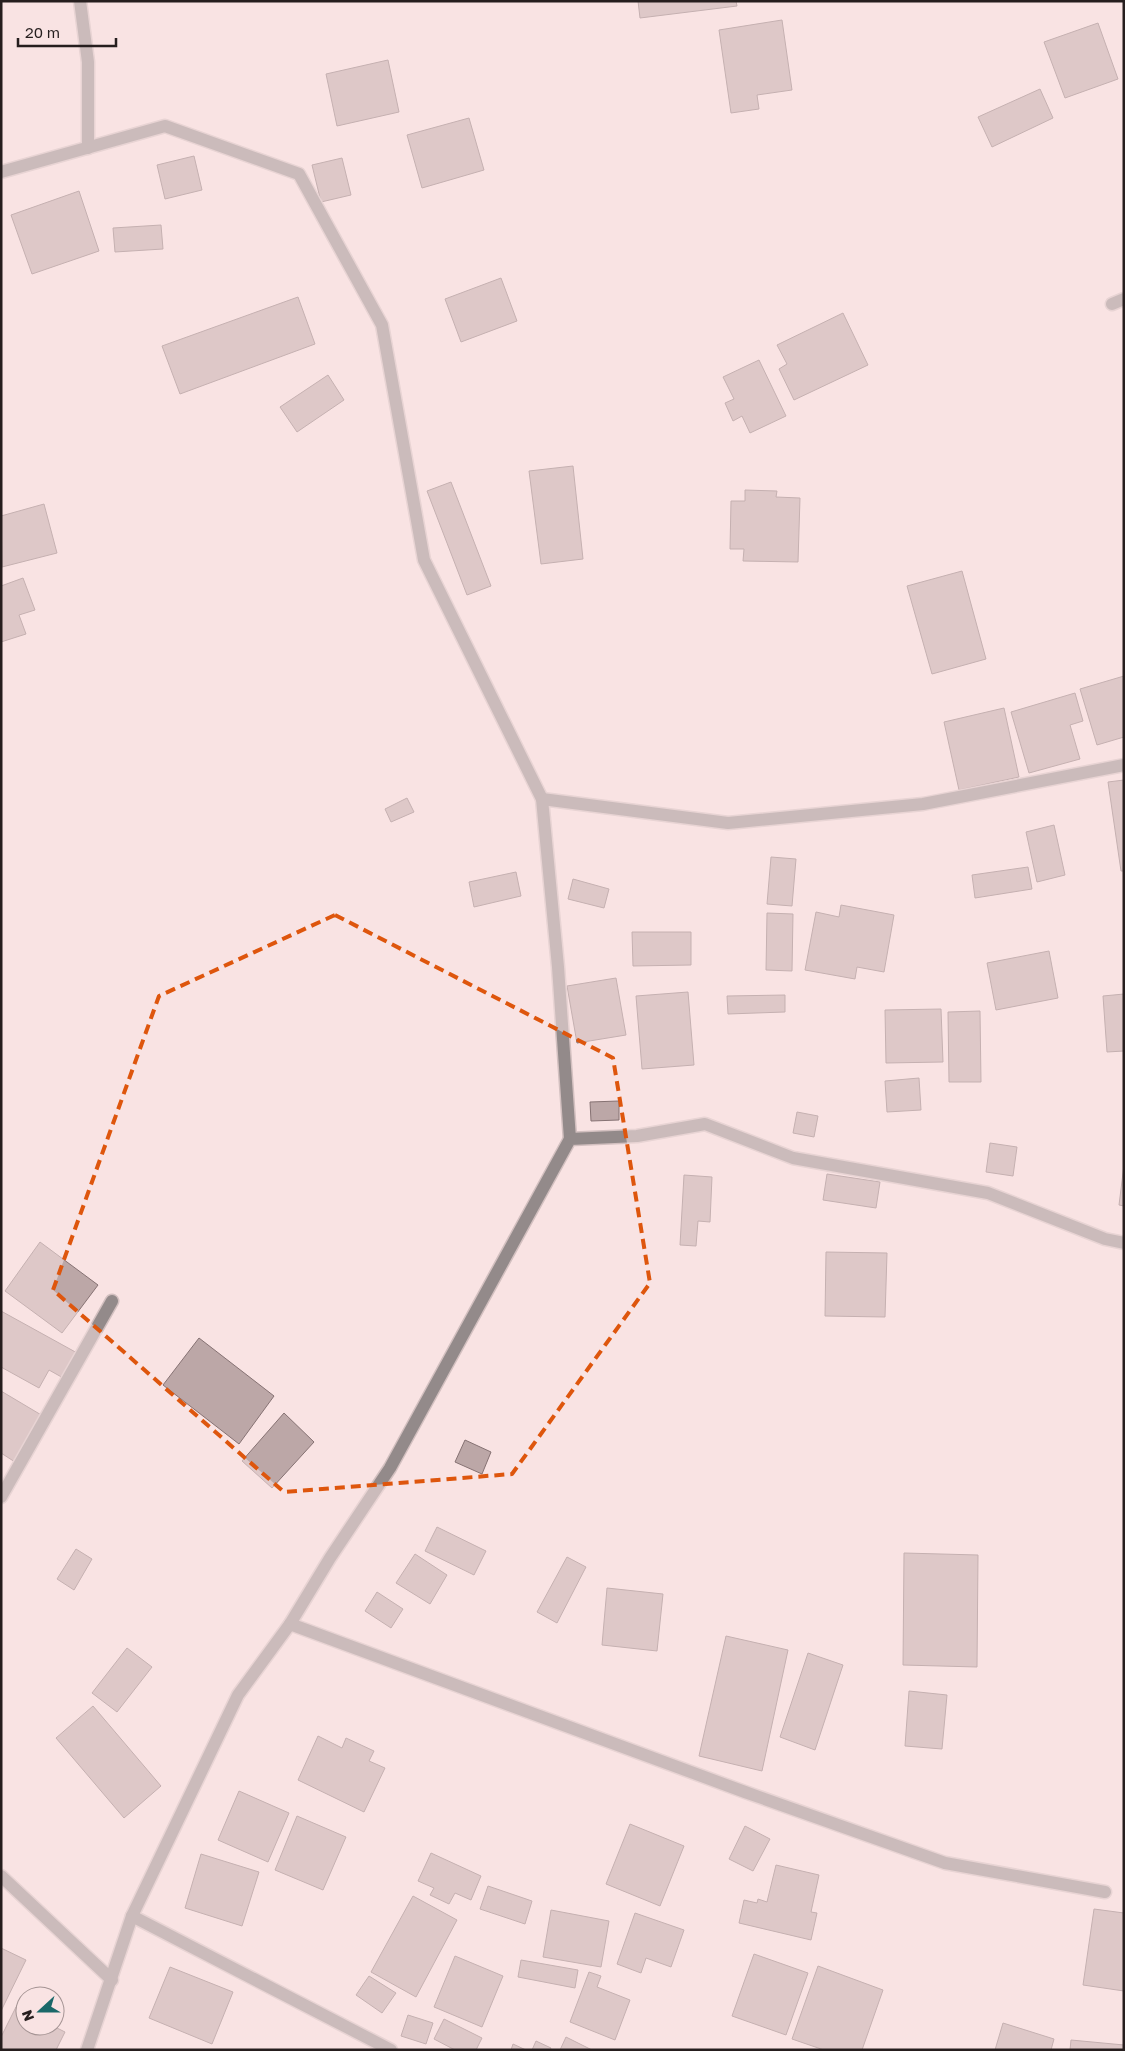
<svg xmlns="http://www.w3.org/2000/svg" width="1125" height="2051" font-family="'Golos Text',sans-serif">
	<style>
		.building { fill: #bca7a7; stroke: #867273 }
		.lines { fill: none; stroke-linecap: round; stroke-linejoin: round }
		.street-casing { stroke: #d3c0c0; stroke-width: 15 }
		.street { stroke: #938a8a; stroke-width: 12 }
		.marked { fill: none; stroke: #de560d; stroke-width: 4; stroke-dasharray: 10 6; stroke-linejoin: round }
	</style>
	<rect width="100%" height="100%" fill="#f9e3e3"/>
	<g class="building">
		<path d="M638 1H736L737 6 640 18Z"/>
		<path d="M782 20 792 90 757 95 759 109 731 113 719 30Z"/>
		<path d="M1098 23 1118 79 1065 98 1044 42Z"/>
		<path d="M388 60 399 112 337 126 326 74Z"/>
		<path d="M1040 89 1053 118 992 147 978 117Z"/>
		<path d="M469 118 484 170 422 188 407 135Z"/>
		<path d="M194 156 202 190 165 199 157 165Z"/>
		<path d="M342 158 351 195 321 202 312 165Z"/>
		<path d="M79 191 99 251 32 274 11 215Z"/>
		<path d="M161 225 163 249 115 252 113 228Z"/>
		<path d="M501 278 517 321 461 342 445 299Z"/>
		<path d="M298 297 315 344 180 394 162 346Z"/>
		<path d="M843 313 868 365 794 400 779 369 787 364 777 345Z"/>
		<path d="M759 360 786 416 750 433 742 416 733 421 725 403 734 399 723 377Z"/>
		<path d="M328 375 344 400 297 432 280 407Z"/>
		<path d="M573 466 583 559 541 564 529 471Z"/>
		<path d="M451 482 491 586 467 595 427 491Z"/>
		<path d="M745 490 777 491 776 497 800 498 798 562 743 561 744 549H730L731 501H745Z"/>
		<path d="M44 504 57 553 2 567 1 516Z"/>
		<path d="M962 571 986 659 932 674 907 586Z"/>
		<path d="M23 578 35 610 19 615 26 634 1 642V586Z"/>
		<path d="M1124 676V737L1097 745 1080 689Z"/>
		<path d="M1075 693 1083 721 1070 725 1080 759 1029 773 1011 712Z"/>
		<path d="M1004 708 1019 777 959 790 944 722Z"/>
		<path d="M1124 780V871H1121L1108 782Z"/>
		<path d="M407 798 414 812 391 822 385 809Z"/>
		<path d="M1054 825 1065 875 1037 882 1026 832Z"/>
		<path d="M771 857 796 859 792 906 767 904Z"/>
		<path d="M1028 867 1032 889 975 898 972 875Z"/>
		<path d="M516 872 521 896 474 907 469 882Z"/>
		<path d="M573 879 609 889 604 908 568 899Z"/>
		<path d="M841 905 894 915 884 972 857 967 855 979 805 970 816 912 839 917Z"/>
		<path d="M767 913 793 914 792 971 766 970Z"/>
		<path d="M632 932H691V965L633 966Z"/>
		<path d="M1049 951 1058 998 996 1010 987 963Z"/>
		<path d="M616 978 626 1035 577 1043 567 986Z"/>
		<path d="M688 992 694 1065 642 1069 636 996Z"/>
		<path d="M1124 994V1051L1107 1052 1103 996Z"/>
		<path d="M785 995V1012L728 1014 727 996Z"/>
		<path d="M941 1009 943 1062 886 1063 885 1010Z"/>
		<path d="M980 1011 981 1082H949L948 1012Z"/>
		<path d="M919 1078 921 1110 887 1112 885 1081Z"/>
		<path d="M619 1101V1120L591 1121 590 1102Z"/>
		<path d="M797 1112 818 1116 814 1137 793 1133Z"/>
		<path d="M990 1143 1017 1147 1013 1176 986 1172Z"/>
		<path d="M1124 1165V1206L1119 1205Z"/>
		<path d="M827 1174 880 1182 876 1208 823 1200Z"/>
		<path d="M684 1175 712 1177 710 1222 698 1221 696 1246 680 1245Z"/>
		<path d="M40 1242 98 1285 62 1333 5 1291Z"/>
		<path d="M826 1252 887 1253 885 1317 825 1316Z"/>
		<path d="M1 1311 79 1354 65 1379 49 1370 39 1388 1 1367Z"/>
		<path d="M199 1338 274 1396 239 1444 163 1385Z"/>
		<path d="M1 1391 43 1416 15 1462 1 1453Z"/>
		<path d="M284 1413 314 1442 272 1488 242 1461Z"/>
		<path d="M465 1440 491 1452 482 1474 455 1462Z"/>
		<path d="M437 1527 486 1551 474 1575 425 1551Z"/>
		<path d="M76 1549 92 1559 74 1590 57 1579Z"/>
		<path d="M904 1553 978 1555 977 1667 903 1665Z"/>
		<path d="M415 1554 447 1575 430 1604 396 1583Z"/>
		<path d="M567 1557 586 1567 557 1623 537 1612Z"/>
		<path d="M607 1588 663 1594 657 1651 602 1645Z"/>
		<path d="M377 1592 403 1609 391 1628 365 1611Z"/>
		<path d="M726 1636 788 1650 762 1771 699 1756Z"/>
		<path d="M127 1648 152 1667 117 1712 92 1693Z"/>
		<path d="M808 1653 843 1665 815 1750 780 1737Z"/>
		<path d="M909 1691 947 1695 942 1749 905 1746Z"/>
		<path d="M93 1706 161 1786 124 1818 56 1738Z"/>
		<path d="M318 1736 342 1748 346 1738 374 1751 369 1761 385 1768 364 1812 298 1780Z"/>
		<path d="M239 1791 289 1813 268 1862 218 1840Z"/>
		<path d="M297 1816 346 1837 323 1890 275 1870Z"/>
		<path d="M630 1824 684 1846 660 1906 606 1884Z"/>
		<path d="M745 1826 770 1839 753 1871 729 1859Z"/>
		<path d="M431 1853 481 1876 471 1900 455 1893 449 1904 430 1895 434 1888 418 1881Z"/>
		<path d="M201 1854 259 1872 242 1926 185 1908Z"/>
		<path d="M776 1865 819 1875 811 1912 817 1913 811 1940 739 1923 744 1900 757 1903 758 1899 767 1902Z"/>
		<path d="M488 1886 532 1901 525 1924 480 1909Z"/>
		<path d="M413 1896 457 1920 416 1997 371 1972Z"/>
		<path d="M1094 1909 1124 1913V1991L1083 1985Z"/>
		<path d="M551 1910 609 1921 601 1967 543 1957Z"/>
		<path d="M635 1913 684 1930 671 1967 646 1958 641 1973 617 1964Z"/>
		<path d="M1 1948 26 1960 1 2011Z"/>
		<path d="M754 1954 808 1973 786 2035 732 2016Z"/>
		<path d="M455 1956 503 1976 482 2027 434 2007Z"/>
		<path d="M521 1960 578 1970 575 1988 518 1977Z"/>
		<path d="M818 1966 883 1990 862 2050H824L792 2039Z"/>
		<path d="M170 1967 233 1992 212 2044 149 2018Z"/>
		<path d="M589 1972 601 1976 597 1987 630 2000 615 2040 570 2022Z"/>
		<path d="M369 1976 396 1993 382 2013 356 1995Z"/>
		<path d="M16 2007 25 2012V2026H53L65 2032 56 2050H1V2037Z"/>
		<path d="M408 2015 433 2023 426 2044 401 2036Z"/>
		<path d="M444 2019 482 2038 476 2050H455L434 2039Z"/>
		<path d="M1003 2023 1054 2039 1051 2050H995Z"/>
		<path d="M566 2037 592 2050H560Z"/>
		<path d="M1071 2040 1124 2045V2050H1070Z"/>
		<path d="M536 2041 551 2048 550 2050H532Z"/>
		<path d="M513 2044 526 2050H511Z"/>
	</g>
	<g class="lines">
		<defs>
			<g id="street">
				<path d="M80 1 88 62V148"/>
				<path d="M1 172 165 126 299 174 382 325 424 560 542 799 558 967 570 1139"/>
				<path d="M1112 304 1124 299"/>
				<path d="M542 799 728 823 923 804 1124 765"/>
				<path d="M1 1497 112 1301"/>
				<path d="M290 1624 745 1792 945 1863 1105 1892"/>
				<path d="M1 1876 112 1980"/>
				<path d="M132 1916 391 2050"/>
				<path d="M87 2050 132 1916 238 1695 290 1624 330 1558 390 1468 570 1139 637 1136 705 1124 793 1158 988 1193 1105 1239 1124 1243"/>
			</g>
		</defs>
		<use href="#street" class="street-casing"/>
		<use href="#street" class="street"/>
	</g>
	<path d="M0 0H1125V2051H0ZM335 915 613 1058 650 1283 512 1474 284 1492 53 1290 159 996Z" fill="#f9e3e3" fill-opacity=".55" fill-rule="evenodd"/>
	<path class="marked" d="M335 915 613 1058 650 1283 512 1474 284 1492 53 1290 159 996Z"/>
	<rect width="1125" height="2051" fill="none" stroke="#261e1e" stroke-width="5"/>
	<g transform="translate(40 2011) rotate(249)"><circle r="24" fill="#f9e3e3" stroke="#a59494"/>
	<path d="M0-4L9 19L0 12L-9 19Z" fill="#1a6869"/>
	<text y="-8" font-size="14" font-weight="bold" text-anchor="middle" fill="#261e1e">N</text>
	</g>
	<path d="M18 38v8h98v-8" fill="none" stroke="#261e1e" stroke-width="2.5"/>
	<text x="25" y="38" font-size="15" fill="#261e1e" stroke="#f9e3e3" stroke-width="4" paint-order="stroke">20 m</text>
</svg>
